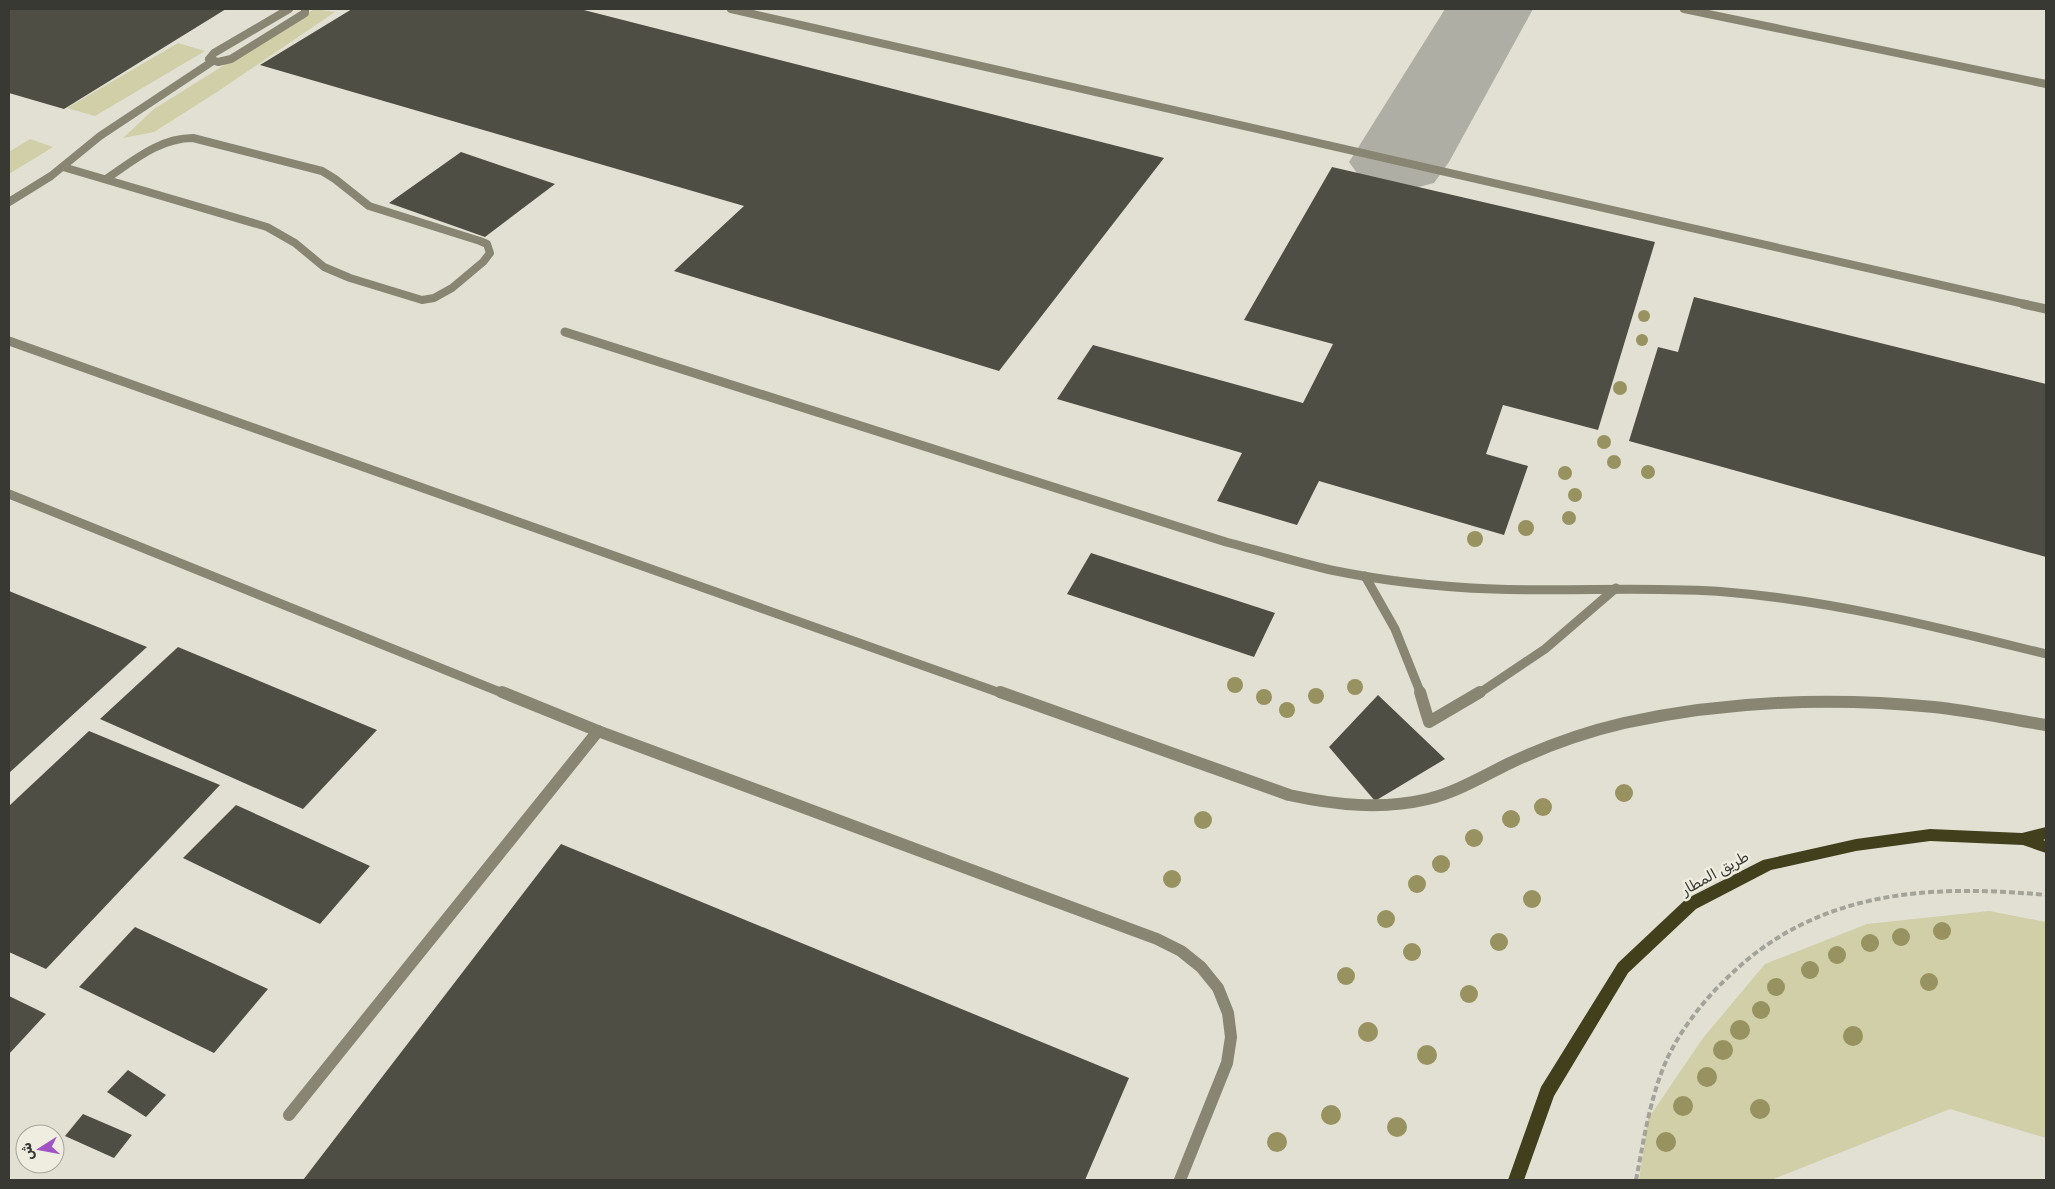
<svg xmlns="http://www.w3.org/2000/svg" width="2055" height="1189" font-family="Rubik,'Noto Sans Arabic',sans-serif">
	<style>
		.green { fill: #d1cfa8 }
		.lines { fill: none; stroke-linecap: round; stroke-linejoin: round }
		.taxiway { fill: #afaea4; fill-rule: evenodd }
		.building { fill: #4f4e44 }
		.path { stroke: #a4a399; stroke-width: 4; stroke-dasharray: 6 3; stroke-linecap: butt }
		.lane-far2 { stroke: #888673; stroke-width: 8 }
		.lane-far1 { stroke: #888673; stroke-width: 9 }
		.lane { stroke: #888673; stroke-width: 12 }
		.primary { fill: #423f1c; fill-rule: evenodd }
		.tree { fill: #97925f }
		.labels { text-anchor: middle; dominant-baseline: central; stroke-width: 5; stroke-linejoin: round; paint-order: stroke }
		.near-street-label { font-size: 15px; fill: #393934; stroke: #eeede0 }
	</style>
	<rect width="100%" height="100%" fill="#e1e0d3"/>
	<g class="green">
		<path d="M314 9 335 12 217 92 154 132 123 138 154 109Z"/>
		<path d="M178 43 205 51 95 116 67 108Z"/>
		<path d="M30 139 53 147 9 174V152Z"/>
		<path d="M1989 911 2046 922V1138L1950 1109 1771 1180H1639L1648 1119 1703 1038 1765 964 1867 924Z"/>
	</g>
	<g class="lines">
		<path class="taxiway" d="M1445 9H1533L1449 162 1434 183 1399 192 1364 183 1349 162Z"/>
	</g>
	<g class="building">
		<path d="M9 9H226L64 109 9 93Z"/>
		<path d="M352 9H580L1164 158 999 371 674 271 744 206 260 65Z"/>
		<path d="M461 152 555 184 485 237 389 203Z"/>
		<path d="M1332 167 1655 242 1598 430 1503 405 1486 454 1528 466 1504 535 1319 481 1297 525 1217 501 1242 453 1057 399 1093 345 1303 403 1333 344 1244 320Z"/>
		<path d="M1694 297 2046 384V557L1629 441 1658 347 1678 352Z"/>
		<path d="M1091 553 1275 613 1254 657 1067 594Z"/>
		<path d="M9 591 147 647 9 773Z"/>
		<path d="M178 647 377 730 303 809 100 719Z"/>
		<path d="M1378 695 1445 759 1375 801 1329 747Z"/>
		<path d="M89 731 220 785 46 969 9 952V806Z"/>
		<path d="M236 805 370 866 320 924 183 858Z"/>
		<path d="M561 844 1129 1078 1085 1180H303Z"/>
		<path d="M135 927 268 989 214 1053 79 987Z"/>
		<path d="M9 996 46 1014 9 1054Z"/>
		<path d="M128 1070 166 1095 146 1117 107 1092Z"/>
		<path d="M83 1114 132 1135 114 1158 65 1136Z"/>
	</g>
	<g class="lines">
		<path class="path" d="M1636 1180C1644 1139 1650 1097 1667 1059 1681 1029 1704 1000 1728 977 1817 890 1929 884 2046 895"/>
		<g class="lane-far2">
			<path d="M289 9 214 53 209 59 218 62 231 59 305 13V9"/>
			<path d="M731 9 2029 305"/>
			<path d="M1684 9 2046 84"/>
			<path d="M63 167 267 227 295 243 324 267 350 278 422 300 434 298 452 288 483 262 490 253 487 244 480 241 369 206 335 179 322 171 193 138C159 138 133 161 106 179"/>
			<path d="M9 202 51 176 100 136 213 61"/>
		</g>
		<g class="lane-far1">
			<path d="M2023 304 2046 309"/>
			<path d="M565 332 1226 542C1261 551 1296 562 1331 570 1384 581 1438 587 1493 589 1571 592 1649 586 1726 592 1835 601 1941 628 2046 654"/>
			<path d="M9 341 1003 694"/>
			<path d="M9 494 505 694"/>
			<path d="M1365 576 1395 629 1421 694"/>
			<path d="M1478 694 1545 649 1616 588"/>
		</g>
		<g class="lane">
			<path d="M502 692 598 731 1157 939 1181 951 1201 967 1218 988 1228 1013 1231 1037 1227 1063 1180 1180"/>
			<path d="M1000 692 1289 795C1335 805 1382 810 1428 799 1457 792 1483 776 1510 763 1546 746 1585 732 1624 723 1725 701 1831 697 1934 707 1972 711 2009 719 2046 725"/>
			<path d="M1420 692 1429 722 1480 692"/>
			<path d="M289 1115 598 731"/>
		</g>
		<path class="primary" d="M2046 827V839L2043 840 2046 841V853L2023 845 1930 841 1856 851 1771 870 1696 909 1628 973 1554 1096 1524 1180H1508L1541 1087 1618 963 1686 899 1763 860 1856 839 1930 829 2022 833Z"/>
	</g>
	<g class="tree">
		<circle cx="1644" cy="316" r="6"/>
		<circle cx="1642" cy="340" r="6"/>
		<circle cx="1620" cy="388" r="7"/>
		<circle cx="1604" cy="442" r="7"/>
		<circle cx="1614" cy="462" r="7"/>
		<circle cx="1648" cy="472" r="7"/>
		<circle cx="1565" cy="473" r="7"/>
		<circle cx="1575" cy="495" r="7"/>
		<circle cx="1569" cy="518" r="7"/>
		<circle cx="1526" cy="528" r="8"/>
		<circle cx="1475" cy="539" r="8"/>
		<circle cx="1235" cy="685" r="8"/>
		<circle cx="1355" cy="687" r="8"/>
		<circle cx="1316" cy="696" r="8"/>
		<circle cx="1264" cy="697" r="8"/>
		<circle cx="1287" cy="710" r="8"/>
		<circle cx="1624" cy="793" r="9"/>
		<circle cx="1543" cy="807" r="9"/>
		<circle cx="1511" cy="819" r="9"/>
		<circle cx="1203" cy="820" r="9"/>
		<circle cx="1474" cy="838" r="9"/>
		<circle cx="1441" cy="864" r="9"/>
		<circle cx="1172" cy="879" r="9"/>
		<circle cx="1417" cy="884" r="9"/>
		<circle cx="1532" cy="899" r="9"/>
		<circle cx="1386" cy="919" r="9"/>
		<circle cx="1942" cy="931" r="9"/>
		<circle cx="1901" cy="937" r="9"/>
		<circle cx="1499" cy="942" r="9"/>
		<circle cx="1870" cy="943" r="9"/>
		<circle cx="1412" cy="952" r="9"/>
		<circle cx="1837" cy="955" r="9"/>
		<circle cx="1810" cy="970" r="9"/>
		<circle cx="1346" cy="976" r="9"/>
		<circle cx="1929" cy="982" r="9"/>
		<circle cx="1776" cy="987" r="9"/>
		<circle cx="1469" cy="994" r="9"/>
		<circle cx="1761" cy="1010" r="9"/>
		<circle cx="1740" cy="1030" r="10"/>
		<circle cx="1368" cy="1032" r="10"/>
		<circle cx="1853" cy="1036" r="10"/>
		<circle cx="1723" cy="1050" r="10"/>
		<circle cx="1427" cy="1055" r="10"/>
		<circle cx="1707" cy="1077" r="10"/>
		<circle cx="1683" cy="1106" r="10"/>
		<circle cx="1760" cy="1109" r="10"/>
		<circle cx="1331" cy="1115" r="10"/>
		<circle cx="1397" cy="1127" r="10"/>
		<circle cx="1277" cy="1142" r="10"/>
		<circle cx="1666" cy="1142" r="10"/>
	</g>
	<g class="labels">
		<g class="near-street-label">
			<text transform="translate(1715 873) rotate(-29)">طريق المطار</text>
		</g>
	</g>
	<rect width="2055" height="1189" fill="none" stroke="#393934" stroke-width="20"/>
	<g transform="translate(40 1149) rotate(259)"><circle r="24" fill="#eeede0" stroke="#a6a59b"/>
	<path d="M0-4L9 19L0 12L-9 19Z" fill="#a152c3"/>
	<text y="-8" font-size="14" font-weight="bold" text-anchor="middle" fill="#393934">ش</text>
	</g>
</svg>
